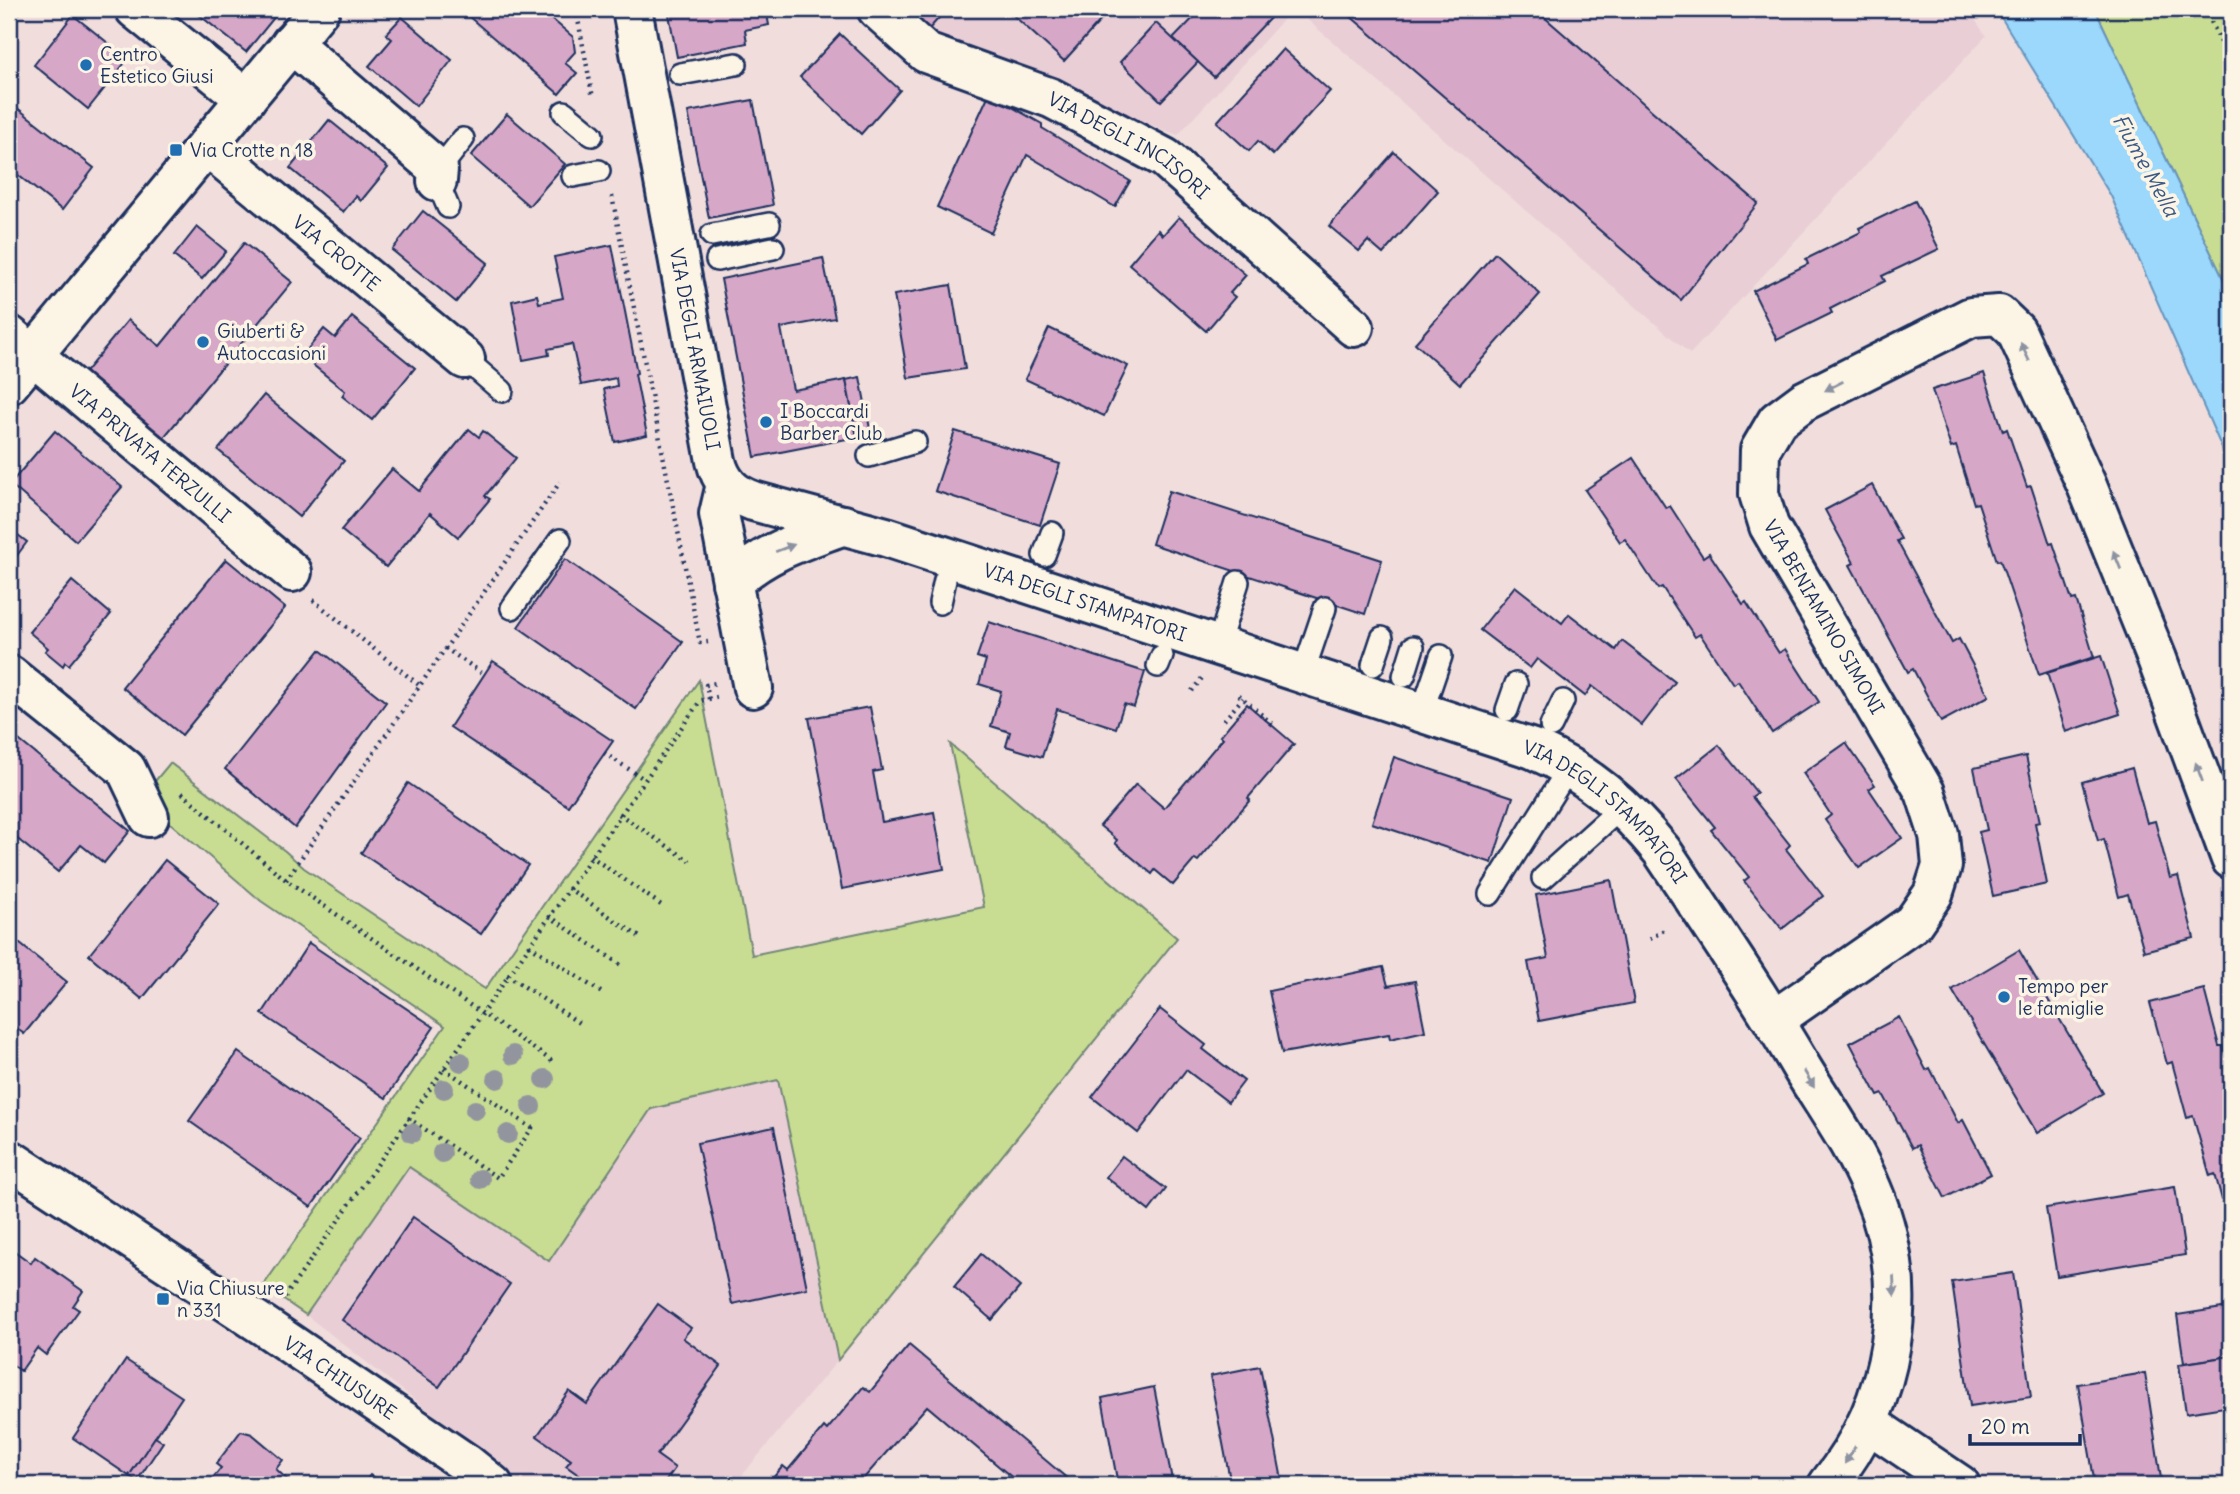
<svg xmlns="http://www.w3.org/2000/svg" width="2240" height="1494" font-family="Delius,sans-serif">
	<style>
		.built { fill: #e9ced6 }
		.green { fill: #c8dd92; stroke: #728678; stroke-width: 2 }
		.water { fill: #9bd8fc; stroke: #6894bd; stroke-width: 2 }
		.building { fill: #d7a7c7; stroke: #1b2f5e; stroke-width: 2 }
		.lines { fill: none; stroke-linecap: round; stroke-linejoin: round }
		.service-casing { stroke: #1b2f5e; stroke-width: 26 }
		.minor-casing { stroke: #1b2f5e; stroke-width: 44 }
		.tertiary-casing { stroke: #1b2f5e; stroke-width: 44 }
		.path { stroke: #1b2f5e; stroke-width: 4.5; stroke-dasharray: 2 5; stroke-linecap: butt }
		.service { stroke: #fcf5e5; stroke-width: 21 }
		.minor { stroke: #fcf5e5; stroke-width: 38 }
		.tertiary { stroke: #fcf5e5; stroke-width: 38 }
		.tree { fill: #93959e }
		.oneway { fill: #8c92a2 }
		.poi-dot { fill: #1f6fb2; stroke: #fcf5e5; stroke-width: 2.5 }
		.labels { text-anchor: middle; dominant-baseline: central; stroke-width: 7; stroke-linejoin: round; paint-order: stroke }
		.poi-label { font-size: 19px; fill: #1b2f5e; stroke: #fcf5e5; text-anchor: start }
		.street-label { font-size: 19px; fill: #1b2f5e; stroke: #fcf5e5 }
		.water-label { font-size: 21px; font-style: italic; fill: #3b5986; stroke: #fcf5e5 }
	</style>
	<rect width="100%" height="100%" fill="#f1dedc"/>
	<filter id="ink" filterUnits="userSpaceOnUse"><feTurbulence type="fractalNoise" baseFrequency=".0143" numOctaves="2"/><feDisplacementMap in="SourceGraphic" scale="14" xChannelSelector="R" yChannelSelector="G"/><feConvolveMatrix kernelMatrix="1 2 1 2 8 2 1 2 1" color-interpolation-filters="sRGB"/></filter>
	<g filter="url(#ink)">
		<g class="built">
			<path d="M893 9H1293L1178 135 930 43Z"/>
			<path d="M1295 9H1968L1986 36 1690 354Z"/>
			<path d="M778 1080 838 1360 734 1485H524L306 1315 410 1167 549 1260 651 1109Z"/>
		</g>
		<g class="green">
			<path d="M2095 9H2231V295Z"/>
			<path d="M699 680 752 955 984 907 950 744 1177 938 838 1360 778 1080 651 1109 549 1261 409 1167 306 1315 263 1286 445 1026 261 901 141 798 170 763 285 851 304 868 485 989Z"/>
		</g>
		<path class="water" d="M1996 9H2095L2231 295V469L2111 196Z"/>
		<g class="building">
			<path d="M9 9H22L15 19 9 14Z"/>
			<path d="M202 9H281L246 52 198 14Z"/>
			<path d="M460 9H540L573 37 575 52 565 63 577 73 559 94Z"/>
			<path d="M668 9H766L769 25 745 30 747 43 677 57Z"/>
			<path d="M907 9H947L929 29Z"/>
			<path d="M1021 9H1111L1064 61 1014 16Z"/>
			<path d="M1202 9H1262L1271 17 1214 77 1173 39Z"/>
			<path d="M1342 9H1535L1758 203 1681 300Z"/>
			<path d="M73 15 128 59 88 109 34 65Z"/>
			<path d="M402 17 452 60 416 106 369 66 392 39 386 34Z"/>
			<path d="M1156 23 1198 62 1161 101 1120 62Z"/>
			<path d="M840 34 900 90 861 134 800 77Z"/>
			<path d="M1283 49 1330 91 1273 155 1258 141 1249 151 1217 122Z"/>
			<path d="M989 94 1042 124V128L1130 181 1115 207 1027 155 991 233 937 207Z"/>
			<path d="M753 100 773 205 709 218 688 112Z"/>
			<path d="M16 107 94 168 62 210 14 172 9 178V114Z"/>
			<path d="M507 114 565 164 529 206 471 156Z"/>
			<path d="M329 120 388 168 361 201 356 196 343 212 290 168Z"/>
			<path d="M1394 152 1438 191 1383 254 1368 241 1359 251 1329 226Z"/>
			<path d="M1915 201 1939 249 1882 276 1885 281 1830 309 1832 313 1777 340 1753 291 1808 264 1806 259 1861 232 1859 228Z"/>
			<path d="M423 211 488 263 456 302 392 250Z"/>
			<path d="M1179 217 1246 275 1230 293 1235 297 1206 331 1129 264 1158 230 1163 235Z"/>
			<path d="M197 227 226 251 202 279 174 256Z"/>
			<path d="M244 243 292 282 160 442 81 377 128 320 160 346Z"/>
			<path d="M612 245 637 373 635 374 647 435 615 442 604 389 617 386 616 378 581 385 572 344 548 349 549 355 523 360 512 301 537 295 539 303 563 298 554 257Z"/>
			<path d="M1495 253 1540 294 1460 384 1415 343Z"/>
			<path d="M823 258 835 318 781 328 793 390 846 380 857 437 755 457 721 279Z"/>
			<path d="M951 285 965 369 908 378 894 295Z"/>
			<path d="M352 317 415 368 372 420 342 396 345 391 302 356 324 329 335 338Z"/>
			<path d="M1049 328 1128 366 1104 416 1025 379Z"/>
			<path d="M1984 373 2003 431 2007 429 2027 487 2031 486 2050 544 2053 543 2072 600 2076 599 2094 657 2039 675 2000 560 1997 561 1978 503 1974 504 1956 446 1951 448 1932 390Z"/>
			<path d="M860 377 871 434 857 437 846 380Z"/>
			<path d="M264 395 344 461 299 517 218 450Z"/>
			<path d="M469 429 479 437 483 431 516 458 485 496 490 499 458 537 430 513 386 567 341 530 392 469 419 491Z"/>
			<path d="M55 431 122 487 76 541 10 484Z"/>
			<path d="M955 431 1060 464 1040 525 935 491Z"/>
			<path d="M1633 458 1666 508 1670 506 1703 557 1709 553 1743 604 1746 602 1779 653 1785 649 1819 702 1772 733 1738 681 1733 684 1700 634 1695 637 1662 587 1658 589 1625 539 1620 542 1585 490Z"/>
			<path d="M1872 485 1901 539 1897 541 1952 643 1959 639 1989 696 1941 722 1913 669 1908 672 1850 565 1854 563 1825 510Z"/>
			<path d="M1169 491 1382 560 1365 614 1152 544Z"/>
			<path d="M9 528 27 542 9 566Z"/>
			<path d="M226 559 285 608 182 735 122 687Z"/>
			<path d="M565 559 683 642 636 709 518 627Z"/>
			<path d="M72 581 111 614 69 665 65 662 63 666 45 651 48 648 29 632Z"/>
			<path d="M1515 586 1562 623 1569 614 1616 650 1622 641 1675 682 1642 725 1592 686 1585 696 1537 659 1530 668 1480 630Z"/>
			<path d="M989 622 1145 672 1134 707 1124 704 1116 728 1057 709 1042 757 1006 746 1010 732 991 726 1001 691 979 684 986 660 977 657Z"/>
			<path d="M320 650 386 702 295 828 225 769Z"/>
			<path d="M2101 656 2120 714 2066 732 2047 673Z"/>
			<path d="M493 661 613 741 568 806 450 727Z"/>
			<path d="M1247 704 1294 744 1248 798 1250 800 1198 861 1195 859 1173 885 1155 870 1152 874 1115 843 1117 840 1100 826 1136 784 1164 808 1223 738 1220 736Z"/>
			<path d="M870 707 882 770 873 772 882 822 934 812 944 869 842 889 809 718Z"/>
			<path d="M9 732 130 831 104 863 81 845 58 872 9 832Z"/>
			<path d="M1846 743 1875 785 1869 789 1902 838 1859 868 1825 820 1831 815 1803 773Z"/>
			<path d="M1719 745 1757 793 1752 797 1790 845 1786 849 1823 896 1782 929 1744 881 1749 877 1711 830 1715 827 1676 779Z"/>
			<path d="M2026 756 2040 822 2035 823 2047 884 1993 896 1979 832 1987 830 1974 768Z"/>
			<path d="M1394 757 1513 797 1492 863 1372 823Z"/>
			<path d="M2132 768 2147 823 2155 821 2170 878 2178 876 2194 938 2144 951 2128 894 2119 897 2104 839 2098 841 2082 782Z"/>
			<path d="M408 783 528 865 481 934 361 853Z"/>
			<path d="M165 860 219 904 142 999 89 955Z"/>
			<path d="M1611 880 1634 1003 1539 1021 1528 962 1548 958 1536 895Z"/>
			<path d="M9 935 67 982 24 1034 9 1022Z"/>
			<path d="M309 943 434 1027 386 1098 262 1014Z"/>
			<path d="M2019 950 2103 1093 2037 1133 1952 990Z"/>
			<path d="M1383 967 1388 986 1415 981 1425 1031 1390 1039 1389 1034 1282 1053 1269 991Z"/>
			<path d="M2204 989 2219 1046H2223L2231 1075V1233L2215 1174 2210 1176 2193 1116 2187 1118 2172 1062 2167 1064 2150 1003Z"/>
			<path d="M1160 1009 1206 1045 1203 1049 1244 1081 1228 1102 1186 1070 1138 1133 1092 1097Z"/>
			<path d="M1899 1017 1926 1070 1930 1068 1958 1123 1963 1120 1991 1174 1945 1198 1918 1145 1912 1148 1883 1094 1878 1096 1850 1043Z"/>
			<path d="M238 1052 360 1138 311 1207 189 1121Z"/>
			<path d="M774 1127 807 1288 732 1304 697 1143Z"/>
			<path d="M1122 1156 1166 1189 1149 1211 1106 1177Z"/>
			<path d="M2175 1187 2185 1255 2057 1276 2046 1208Z"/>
			<path d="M413 1217 510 1284 439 1387 342 1320Z"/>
			<path d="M9 1247 31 1263 35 1257 83 1291 73 1306 79 1310 46 1355 37 1348 21 1371 9 1362Z"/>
			<path d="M981 1254 1020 1287 992 1320 954 1287Z"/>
			<path d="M2013 1273 2031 1397 1970 1406 1952 1282Z"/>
			<path d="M658 1304 691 1328 683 1338 721 1366 657 1455 675 1468 663 1485H593L566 1466 571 1460 537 1436 569 1391 587 1404Z"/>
			<path d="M2229 1307 2231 1356 2184 1363 2177 1315Z"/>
			<path d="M909 1345 1075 1485H1021L927 1406 858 1485H767L783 1466 788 1470 824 1427 827 1430 863 1387 870 1392Z"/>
			<path d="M2231 1356V1406L2186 1413 2179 1364Z"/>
			<path d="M126 1360 182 1397 129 1476 73 1438Z"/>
			<path d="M1260 1366 1283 1485H1231L1210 1376Z"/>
			<path d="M2145 1373 2162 1485H2095L2078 1384Z"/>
			<path d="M1154 1387 1173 1485H1118L1102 1398Z"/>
			<path d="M241 1431 252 1434 283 1460 276 1469 293 1485H207L221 1468 216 1464Z"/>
			<path d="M155 1437 163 1442 137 1481 129 1476Z"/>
			<path d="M370 1475 385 1485H363Z"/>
		</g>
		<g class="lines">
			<defs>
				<g id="service">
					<path d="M680 74 736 64"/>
					<path d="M564 112 592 135"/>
					<path d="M448 158 463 139"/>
					<path d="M573 176 599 171"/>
					<path d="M437 181 448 207"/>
					<path d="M712 235 769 224"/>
					<path d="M717 260 773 248"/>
					<path d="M465 359 502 391"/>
					<path d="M869 456 915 442"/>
					<path d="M1044 555 1052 533"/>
					<path d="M940 603 945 580"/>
					<path d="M512 608 560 540"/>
					<path d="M1218 645 1238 582"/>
					<path d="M1373 665 1382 638"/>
					<path d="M1158 666 1162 656"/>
					<path d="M1303 673 1325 608"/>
					<path d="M1404 676 1413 647"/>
					<path d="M1507 710 1516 684"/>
					<path d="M1422 712 1441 656"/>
					<path d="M1551 726 1563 701"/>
					<path d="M1543 878 1623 806"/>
					<path d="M1490 894 1569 768"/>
				</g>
				<g id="minor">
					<path d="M135 9 246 99"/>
					<path id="s1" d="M632 9 716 461C721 482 733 494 753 501L886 537 1533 749C1586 772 1626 806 1662 851 1710 923 1759 995 1803 1070 1827 1109 1855 1148 1872 1190 1914 1289 1895 1402 1828 1485"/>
					<path id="s2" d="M877 9 926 53 1051 98 1165 158 1354 327"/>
					<path d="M291 43 438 169 437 181"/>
					<path id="s3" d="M207 146 465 359"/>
					<path id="s4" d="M9 335 292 572"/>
					<path d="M726 484 719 514 753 688"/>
					<path d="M732 583C765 551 802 541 844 525"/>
					<path d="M9 675 126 769 149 817"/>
					<path d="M1774 1020 1913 923 1933 894 1942 866 1939 835 1925 792 1769 526 1759 494 1760 450 1777 421 1804 401 1971 317 1999 315 2016 331 2087 486 2157 659 2231 859"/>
					<path id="s5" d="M9 1159 264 1326 467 1464 493 1485"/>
					<path d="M1868 1423 1960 1485"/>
				</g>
				<path id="tertiary" d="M9 384 320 9"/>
			</defs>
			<use href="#service" class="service-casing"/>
			<use href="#minor" class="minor-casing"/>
			<use href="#tertiary" class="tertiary-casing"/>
			<g class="path">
				<path d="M576 9 593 98"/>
				<path d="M2205 9 2231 63"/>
				<path d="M612 196 700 643 708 642"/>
				<path d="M313 600 419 685"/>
				<path d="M445 648 485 675"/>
				<path d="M1192 691 1202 678"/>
				<path d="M1239 695 1271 723 1270 724"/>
				<path d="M709 699 706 685 716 683"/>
				<path d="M1224 720 1243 698"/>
				<path d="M604 753 644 779"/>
				<path d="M182 793 286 880 552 1061"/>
				<path d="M619 814 690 861"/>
				<path d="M590 856 664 907"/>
				<path d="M286 880 560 482"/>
				<path d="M568 888 641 938"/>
				<path d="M549 916 621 965"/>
				<path d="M1650 939 1667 928"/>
				<path d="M529 945 602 993"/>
				<path d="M507 975 579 1023"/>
				<path d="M408 1118 498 1178 532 1128 443 1068"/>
				<path d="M285 1297 700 701 717 697"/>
			</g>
			<use href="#service" class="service"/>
			<use href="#minor" class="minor"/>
			<use href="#tertiary" class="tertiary"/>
		</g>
		<g class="tree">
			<circle cx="513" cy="1055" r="10"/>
			<circle cx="461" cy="1062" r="10"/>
			<circle cx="497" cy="1079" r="10"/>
			<circle cx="545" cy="1079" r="10"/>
			<circle cx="444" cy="1089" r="10"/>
			<circle cx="531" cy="1106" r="10"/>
			<circle cx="475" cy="1110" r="10"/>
			<circle cx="412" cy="1133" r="10"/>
			<circle cx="508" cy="1134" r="10"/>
			<circle cx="442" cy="1153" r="10"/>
			<circle cx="480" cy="1179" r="10"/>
		</g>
		<defs><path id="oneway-solid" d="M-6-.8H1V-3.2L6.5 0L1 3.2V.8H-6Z" transform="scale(1.75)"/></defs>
		<g class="oneway">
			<use href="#oneway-solid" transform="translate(2025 352) rotate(-115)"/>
			<use href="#oneway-solid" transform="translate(1834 386) rotate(153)"/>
			<use href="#oneway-solid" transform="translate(785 548) rotate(-21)"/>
			<use href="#oneway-solid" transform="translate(2117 560) rotate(-112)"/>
			<use href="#oneway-solid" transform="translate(2199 772) rotate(-110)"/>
			<use href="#oneway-solid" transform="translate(1809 1079) rotate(59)"/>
			<use href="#oneway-solid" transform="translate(1894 1286) rotate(87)"/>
			<use href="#oneway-solid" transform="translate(1850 1455) rotate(122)"/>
		</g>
	</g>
	<g class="poi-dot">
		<circle cx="86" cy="65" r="7"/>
		<rect x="169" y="143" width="14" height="14" rx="3.5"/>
		<circle cx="203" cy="342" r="7"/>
		<circle cx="766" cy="422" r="7"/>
		<circle cx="2004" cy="997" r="7"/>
		<rect x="156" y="1292" width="14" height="14" rx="3.5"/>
	</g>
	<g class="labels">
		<g class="poi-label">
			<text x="100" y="54">Centro<tspan x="100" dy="22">Estetico Giusi</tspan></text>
			<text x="190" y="150">Via Crotte n 18</text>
			<text x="217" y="331">Giuberti &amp;<tspan x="217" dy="22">Autoccasioni</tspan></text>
			<text x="780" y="411">I Boccardi<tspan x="780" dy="22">Barber Club</tspan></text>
			<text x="2018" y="986">Tempo per<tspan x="2018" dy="22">le famiglie</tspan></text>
			<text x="177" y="1288">Via Chiusure<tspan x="177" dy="22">n 331</tspan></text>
		</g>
		<g class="street-label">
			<text stroke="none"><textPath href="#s2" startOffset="290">VIA DEGLI INCISORI</textPath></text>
			<text stroke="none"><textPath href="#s3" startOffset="168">VIA CROTTE</textPath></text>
			<text stroke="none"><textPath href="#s1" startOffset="346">VIA DEGLI ARMAIUOLI</textPath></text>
			<text stroke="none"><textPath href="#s4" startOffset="184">VIA PRIVATA TERZULLI</textPath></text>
			<text stroke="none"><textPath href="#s1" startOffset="864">VIA DEGLI STAMPATORI</textPath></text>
			<text transform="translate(1824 617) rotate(60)">VIA BENIAMINO SIMONI</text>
			<text stroke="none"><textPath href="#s1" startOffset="1432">VIA DEGLI STAMPATORI</textPath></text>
			<text stroke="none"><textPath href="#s5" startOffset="397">VIA CHIUSURE</textPath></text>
		</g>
		<g class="water-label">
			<text transform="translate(2146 165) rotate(61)">Fiume Mella</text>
		</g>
	</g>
	<rect width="2240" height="1494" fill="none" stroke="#fcf5e5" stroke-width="35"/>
	<rect x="18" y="18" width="2205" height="1459" fill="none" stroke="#1b2f5e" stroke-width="2.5" filter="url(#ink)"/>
	<path d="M1970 1434v10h110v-10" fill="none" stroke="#1b2f5e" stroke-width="3.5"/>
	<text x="1981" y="1434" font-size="21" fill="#1b2f5e" stroke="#fcf5e5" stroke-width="5" paint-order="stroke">20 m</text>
</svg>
